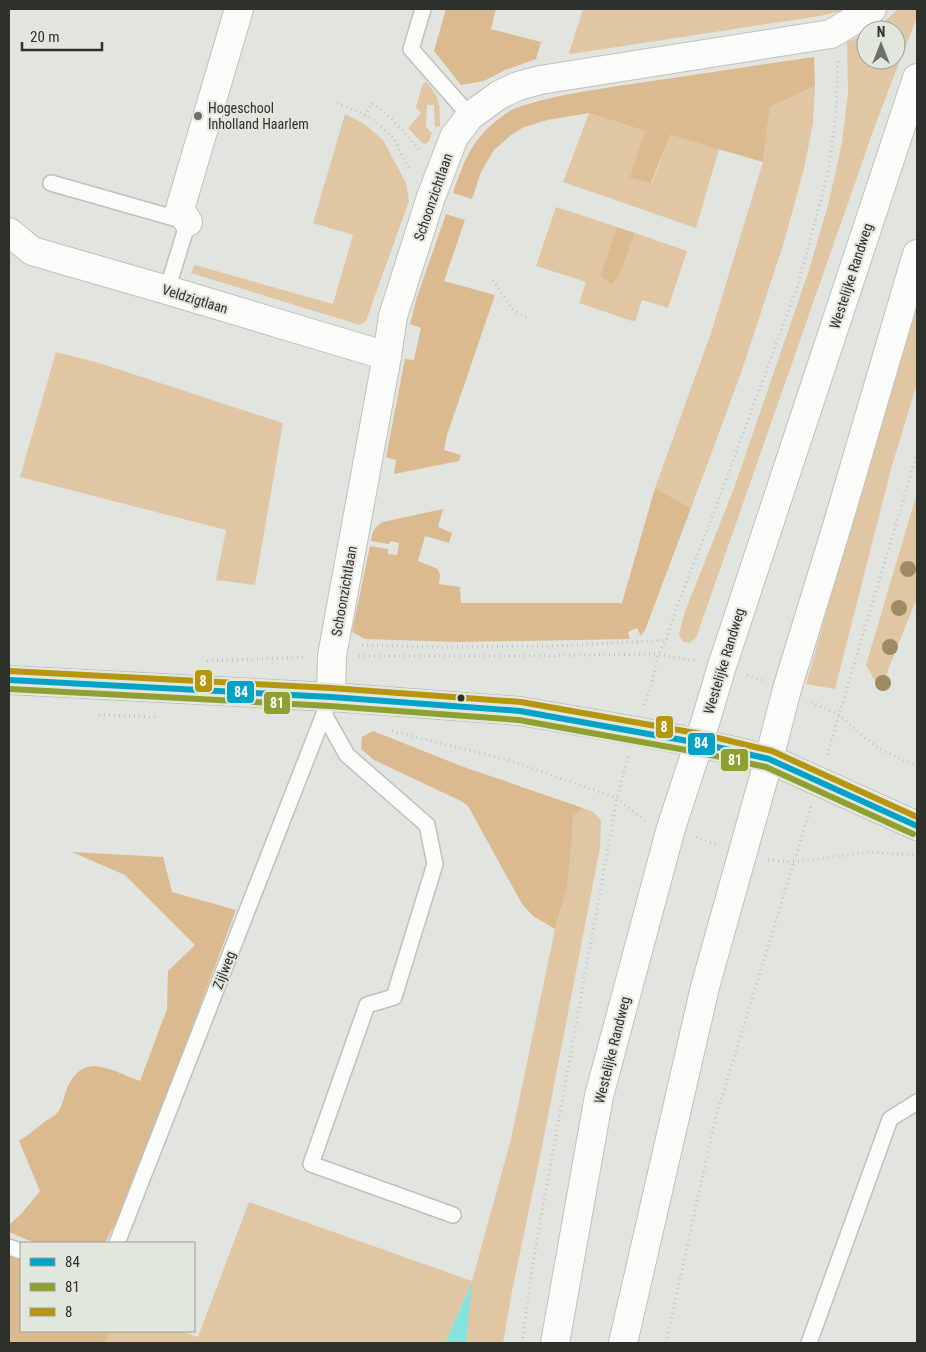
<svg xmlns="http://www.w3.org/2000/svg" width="926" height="1352" font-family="'Roboto Condensed',sans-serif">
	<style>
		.green { fill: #e1c6a3 }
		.forest { fill: #daba8e }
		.water { fill: #84e3dc }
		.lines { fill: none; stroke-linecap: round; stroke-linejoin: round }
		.lane-casing { stroke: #bec1bc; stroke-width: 18 }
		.street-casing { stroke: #bec1bc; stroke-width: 30 }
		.secondary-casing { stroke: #bec1bc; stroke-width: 30 }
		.primary-casing { stroke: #bec1bc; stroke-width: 30 }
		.path { stroke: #c3c4c1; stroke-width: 3; stroke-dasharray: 1 4; stroke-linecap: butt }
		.lane { stroke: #fbfbfa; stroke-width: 15 }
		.street { stroke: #fbfbfa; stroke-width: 28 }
		.secondary { stroke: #fbfbfa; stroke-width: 28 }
		.primary { stroke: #fbfbfa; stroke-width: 28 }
		.bus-1-casing { stroke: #e2e7dd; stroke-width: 10 }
		.bus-2-casing { stroke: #e2e7dd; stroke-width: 10 }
		.bus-3-casing { stroke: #e2e7dd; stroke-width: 10 }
		.bus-1 { stroke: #02a3c6; stroke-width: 6 }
		.bus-2 { stroke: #90a030; stroke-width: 6 }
		.bus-3 { stroke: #b6950f; stroke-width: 6 }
		.tree { fill: #9f8a66 }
		.poi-dot { fill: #6d6f6b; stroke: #e2e7dd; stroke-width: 2 }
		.bus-dot { fill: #2e302c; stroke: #e2e7dd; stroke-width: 2 }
		.labels { text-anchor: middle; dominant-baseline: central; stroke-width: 4; stroke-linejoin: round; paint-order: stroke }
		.poi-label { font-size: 14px; fill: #2e302c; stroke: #e2e7dd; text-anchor: start }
		.street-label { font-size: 14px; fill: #2e302c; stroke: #e2e7dd }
		.line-badge { stroke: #e2e7dd; stroke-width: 2 }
		.badge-label { font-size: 14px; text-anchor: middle; font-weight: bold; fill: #fff }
	</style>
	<rect width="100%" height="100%" fill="#e2e5df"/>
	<g class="green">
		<path d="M583 9H850L820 16 571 54 569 53Z"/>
		<path d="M898 9H917V17L877 120 696 638 689 643 683 642 679 635 684 614 733 491 809 270 828 205 842 143 848 92 847 42 866 34V60H896V30H875Z"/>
		<path d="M426 82C441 98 440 106 440 126L435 127 434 105H427L426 127 432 133 429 141 425 144 422 143 408 128 421 113 416 107 422 86 424 83Z"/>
		<path d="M815 86 813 123 804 169 784 242 741 373 691 508 655 488 711 333 763 162 770 107Z"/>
		<path d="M589 113 645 131 631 178 652 183 670 135 719 149 696 228 563 182Z"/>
		<path d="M345 114 363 123 383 140 406 183 409 201 366 321 360 325 191 273 195 265 333 304 353 235 313 223Z"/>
		<path d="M556 207 617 227 600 275 619 276 635 233 687 251 668 308 642 300 635 322 579 303 586 282 536 266Z"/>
		<path d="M917 295V383L891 469 835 689 806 684Z"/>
		<path d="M56 352 99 363 283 423 255 585 216 580 226 530 20 477Z"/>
		<path d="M917 493V598L880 690 866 665Z"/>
		<path d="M583 808 593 812 601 820 600 848 542 1147 512 1291 503 1343H466L471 1284 445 1343H105L110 1331H181L198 1337 249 1202 472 1281 511 1139 555 929 567 887 572 839 573 816Z"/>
	</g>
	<g class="forest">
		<path d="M446 9H496L491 29 541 42 536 59 505 70 484 81 461 85 434 51Z"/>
		<path d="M814 57 815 86 770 107 763 162 670 135 651 183 630 178 645 131 589 113 547 120 522 128 511 135 494 150 481 172 472 199 453 193C465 158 473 137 504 115 512 108 522 106 532 103 562 94 594 90 625 85 688 76 751 66 814 57Z"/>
		<path d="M446 214 465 220 444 281 495 295 447 435 444 450 461 455 459 461 394 474 396 460 386 457 405 359 414 360 421 328 410 324 417 297Z"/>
		<path d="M617 227 635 233 619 276 612 283 605 280 600 275Z"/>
		<path d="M655 488 691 508 645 630 641 636 637 628 628 632 630 639 458 642 365 639 352 632 370 546 388 549V554L397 555 399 543 391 541 389 544 371 541C372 532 375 526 383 522L443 509 438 527 452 533 449 543 425 536 418 561 438 569 440 575 439 584 460 587 461 603H622Z"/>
		<path d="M373 731 461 766 583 808 573 816 572 839 567 887 555 929 533 916 522 904 468 806 461 801 374 760 361 749 362 737Z"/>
		<path d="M72 852 163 857 172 892 236 910 124 1208 115 1224 105 1243H35L9 1232V1225L22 1213 40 1191 19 1141C28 1135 36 1129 44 1122 48 1119 54 1117 57 1113 63 1107 64 1095 67 1088 84 1050 112 1071 140 1081L167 1009 168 971 195 945 125 875Z"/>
		<path d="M9 1255 21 1259V1331H110L105 1343H9Z"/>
	</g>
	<path class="water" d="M472 1282 466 1343H445Z"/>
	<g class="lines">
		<defs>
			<g id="lane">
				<path d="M423 9 411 49 470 116"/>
				<path d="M51 183 188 222 167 290"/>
				<path d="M324 714 347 755 427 825 435 864 394 997 367 1005 311 1164 453 1215"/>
				<path d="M117 1243 326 709"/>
				<path d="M9 1247 21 1251"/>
				<path d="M809 1343 890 1119 917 1102"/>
			</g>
			<g id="street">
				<path d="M188 222 180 209 239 9"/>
				<path d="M9 232 32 251 167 290 387 356"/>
				<path d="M331 697 332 656 334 645 387 356 393 316 431 197 454 137 470 116 499 95 518 86 540 80 831 34 872 9"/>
			</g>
			<path id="secondary" d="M9 680 331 697 520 711 636 731 699 743 769 759 917 826"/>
			<g id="primary">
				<path d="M555 1343 599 1096 671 828 699 743 722 666 917 78"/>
				<path d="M623 1343 705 987 769 759 787 689 837 526 917 254"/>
			</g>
		</defs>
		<use href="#lane" class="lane-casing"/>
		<use href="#street" class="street-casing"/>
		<use href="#secondary" class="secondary-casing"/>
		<use href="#primary" class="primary-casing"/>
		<g class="path">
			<path d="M337 103 359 112 374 120 394 138 406 164 411 170"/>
			<path d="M365 116 372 103C391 116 405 133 420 151"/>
			<path d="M493 280 513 310 528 318"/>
			<path d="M362 645 434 647 559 646 666 640"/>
			<path d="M359 656H512L658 654 695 661"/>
			<path d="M207 661 305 657"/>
			<path d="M747 675 762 680"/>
			<path d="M811 702 839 715 877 748 917 766"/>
			<path d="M644 705 652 682 658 654 666 640 679 601 716 507 798 285 828 173 836 114 838 59"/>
			<path d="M99 715 155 717"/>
			<path d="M392 731 508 760 617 798 645 821"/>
			<path d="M827 755 917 454"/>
			<path d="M696 837 716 844"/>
			<path d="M768 860 795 862 870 852 913 855 917 858"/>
			<path d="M522 1343 533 1262 617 798 628 756"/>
			<path d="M666 1343 715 1120 811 806"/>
		</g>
		<use href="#lane" class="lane"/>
		<use href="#street" class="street"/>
		<use href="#secondary" class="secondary"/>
		<use href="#primary" class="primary"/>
		<defs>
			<path id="bus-1" d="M9 680 331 697 520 711 699 743 769 759 917 826"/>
			<path id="bus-2" d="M9 689 330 706 519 720 697 752 766 767 913 834"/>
			<path id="bus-3" d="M9 671 331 688 521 702 701 734 772 751 917 817"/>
		</defs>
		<use href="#bus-1" class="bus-1-casing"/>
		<use href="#bus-2" class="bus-2-casing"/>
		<use href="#bus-3" class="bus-3-casing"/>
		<use href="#bus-1" class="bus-1"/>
		<use href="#bus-2" class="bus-2"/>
		<use href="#bus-3" class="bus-3"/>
	</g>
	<g class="tree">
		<circle cx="908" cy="569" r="8"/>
		<circle cx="899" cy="608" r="8"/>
		<circle cx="890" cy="647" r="8"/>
		<circle cx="883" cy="683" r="8"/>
	</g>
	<circle class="poi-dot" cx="198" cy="116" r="5"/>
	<circle class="bus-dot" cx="461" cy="698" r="4.5"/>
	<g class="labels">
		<g class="poi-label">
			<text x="208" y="108">Hogeschool<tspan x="208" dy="16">Inholland Haarlem</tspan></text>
		</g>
		<g class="street-label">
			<text transform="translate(433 197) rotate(-71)">Schoonzichtlaan</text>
			<text transform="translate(851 276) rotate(-72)">Westelijke Randweg</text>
			<text transform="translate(195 299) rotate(17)">Veldzigtlaan</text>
			<text transform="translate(344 591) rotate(-80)">Schoonzichtlaan</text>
			<text transform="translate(724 661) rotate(-73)">Westelijke Randweg</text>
			<text transform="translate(224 970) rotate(-69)">Zijlweg</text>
			<text transform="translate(612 1050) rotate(-76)">Westelijke Randweg</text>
		</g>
	</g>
	<g class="line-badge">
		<rect x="194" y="669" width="19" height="24" rx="5" fill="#b6950f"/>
		<rect x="226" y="680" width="29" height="24" rx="5" fill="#02a3c6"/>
		<rect x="263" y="691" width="28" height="24" rx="5" fill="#90a030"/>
		<rect x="655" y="715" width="19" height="24" rx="5" fill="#b6950f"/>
		<rect x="687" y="732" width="29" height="24" rx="5" fill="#02a3c6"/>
		<rect x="720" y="748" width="29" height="24" rx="5" fill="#90a030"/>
	</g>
	<g class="badge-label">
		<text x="203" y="686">8</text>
		<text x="241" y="697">84</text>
		<text x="277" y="708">81</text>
		<text x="664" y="732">8</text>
		<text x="701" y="748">84</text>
		<text x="735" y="765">81</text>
	</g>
	<rect width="926" height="1352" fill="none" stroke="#2e302c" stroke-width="20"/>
	<rect x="20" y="1242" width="175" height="90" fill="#e2e7dd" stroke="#9a9e96"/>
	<rect x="30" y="1258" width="25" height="8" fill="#02a3c6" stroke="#9a9e96"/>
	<text x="65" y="1267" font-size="15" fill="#2e302c">84</text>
	<rect x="30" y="1283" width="25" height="8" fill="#90a030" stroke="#9a9e96"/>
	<text x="65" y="1292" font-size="15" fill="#2e302c">81</text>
	<rect x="30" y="1308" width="25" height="8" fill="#b6950f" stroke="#9a9e96"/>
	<text x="65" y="1317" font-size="15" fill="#2e302c">8</text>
	<g transform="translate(881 45)"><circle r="24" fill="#e2e7dd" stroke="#9a9e96"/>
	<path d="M0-4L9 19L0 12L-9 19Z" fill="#6d6f6b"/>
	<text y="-8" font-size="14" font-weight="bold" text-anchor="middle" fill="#2e302c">N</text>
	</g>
	<path d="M22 42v8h80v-8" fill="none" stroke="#2e302c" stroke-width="2.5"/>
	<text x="30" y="42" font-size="15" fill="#2e302c" stroke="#e2e7dd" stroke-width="4" paint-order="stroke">20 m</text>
</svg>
